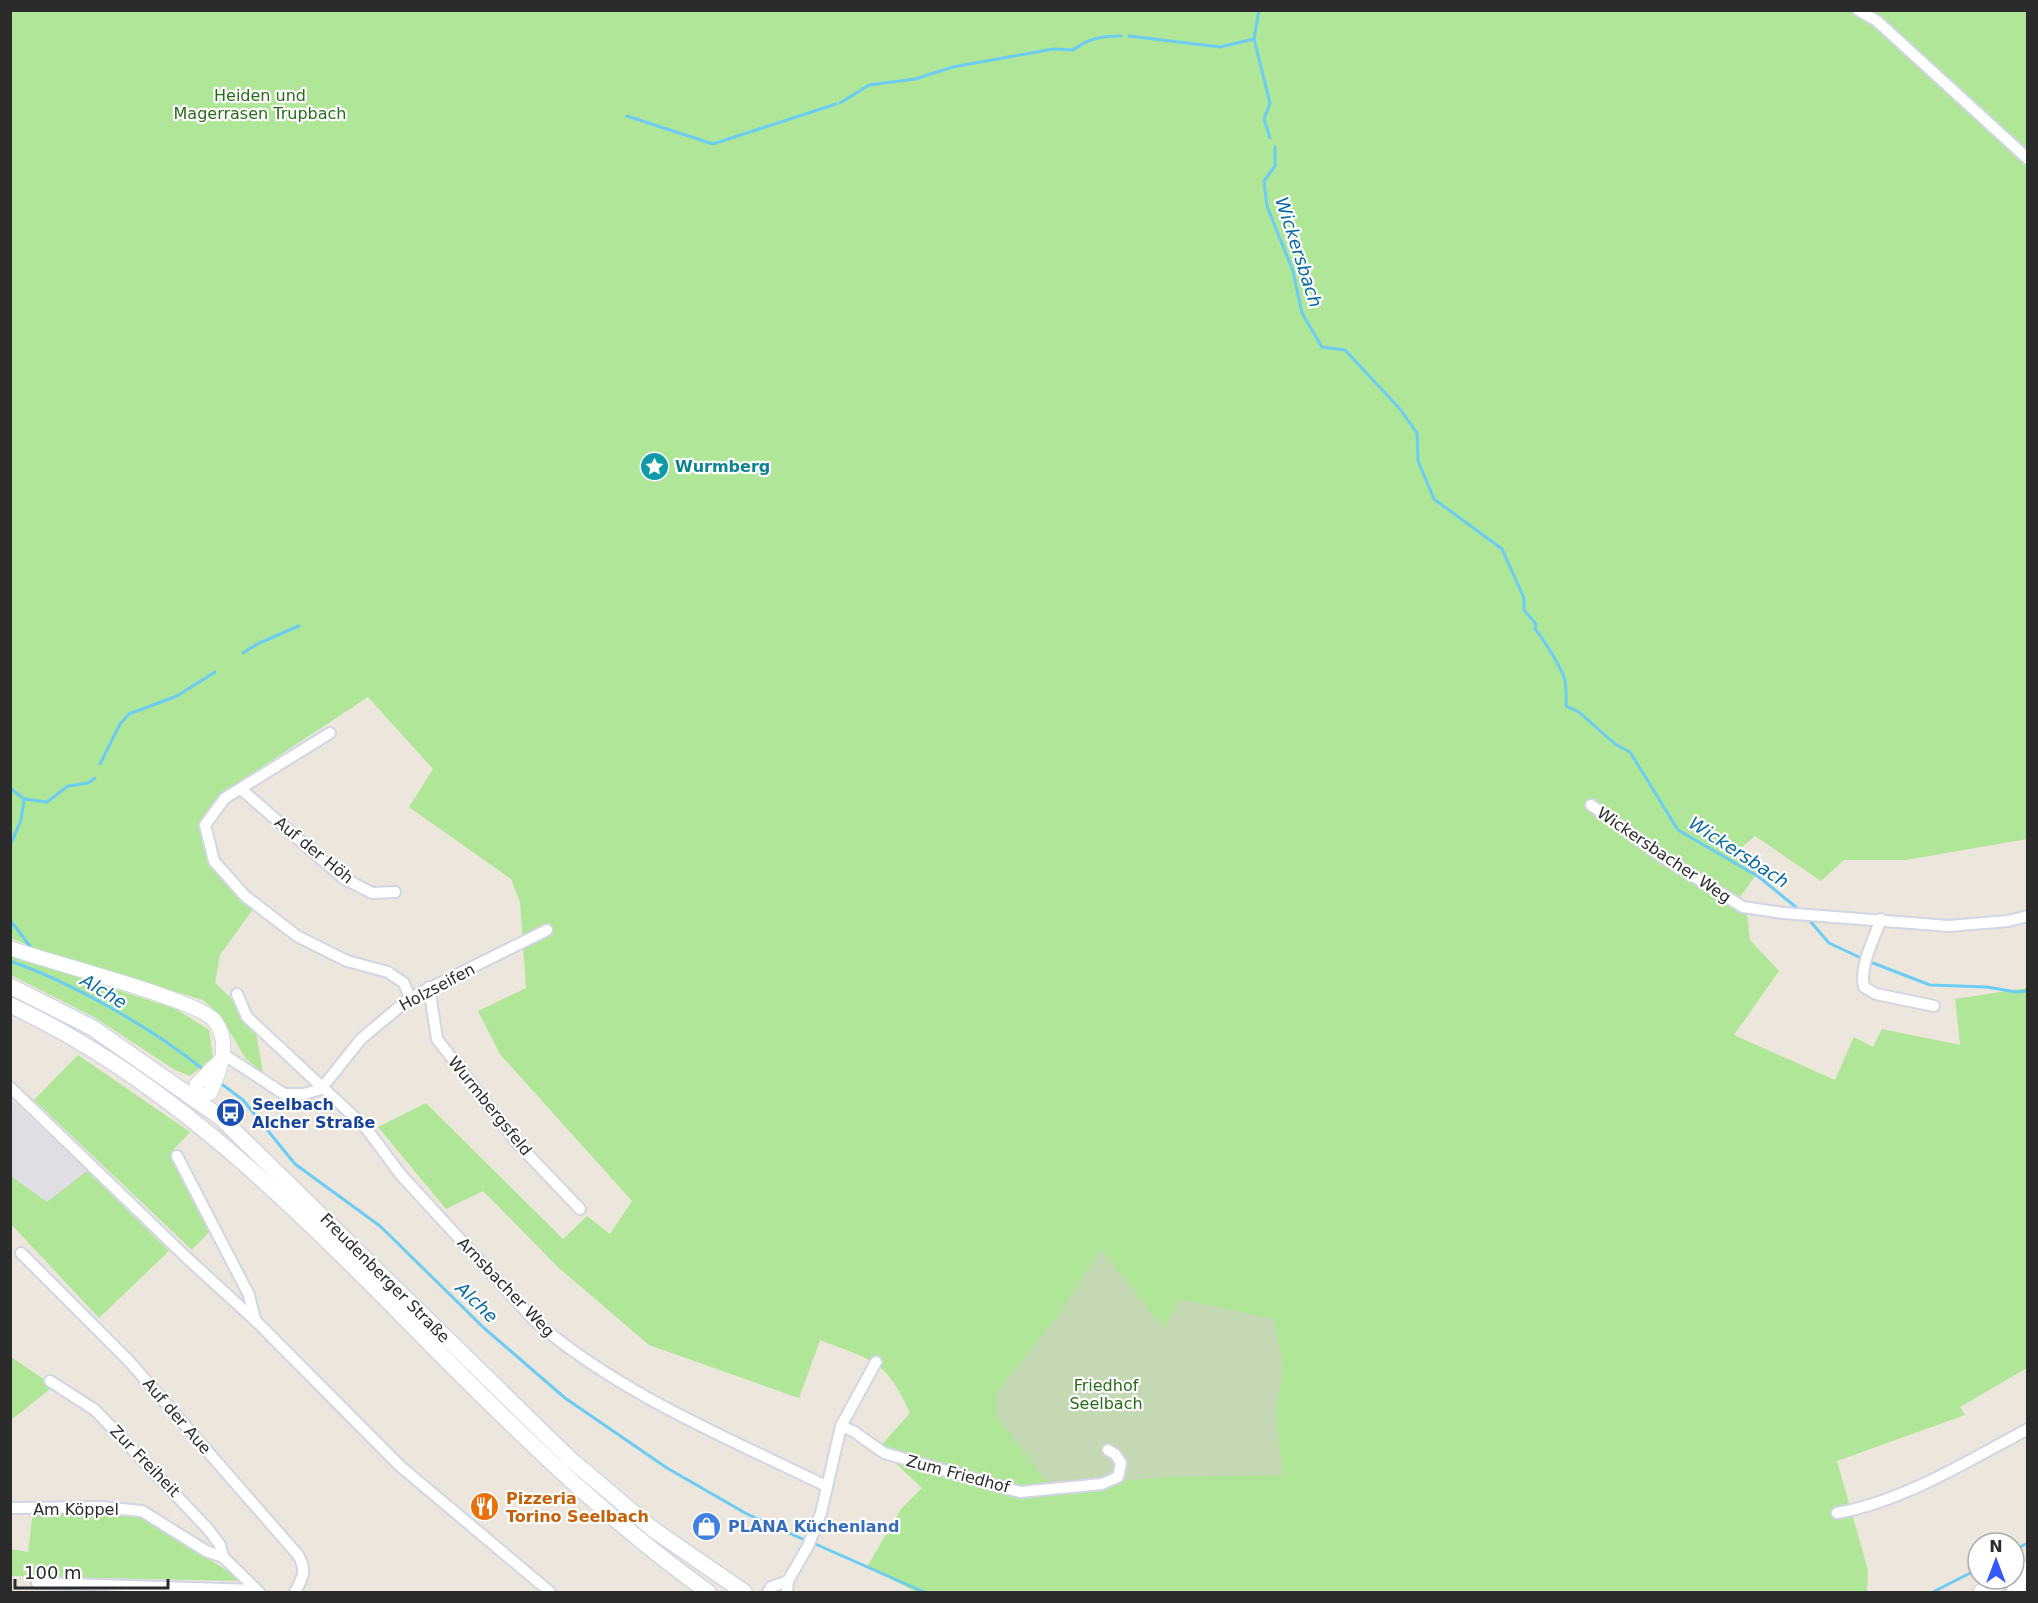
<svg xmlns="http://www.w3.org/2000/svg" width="2038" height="1603" font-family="'DejaVu Sans',sans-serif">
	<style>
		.industrial { fill: #e0dde5 }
		.green { fill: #b0e697 }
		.cemetery { fill: #c4d8b3 }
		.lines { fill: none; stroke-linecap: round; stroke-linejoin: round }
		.stream { stroke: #6cccf3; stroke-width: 3 }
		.minor-casing { stroke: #d1d5e4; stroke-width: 14 }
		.tertiary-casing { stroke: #d1d5e4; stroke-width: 16 }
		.secondary-casing { stroke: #d1d5e4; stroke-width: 18 }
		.minor { stroke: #fff; stroke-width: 10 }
		.tertiary { stroke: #fff; stroke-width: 14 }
		.secondary { stroke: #fff; stroke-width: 15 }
		.labels { text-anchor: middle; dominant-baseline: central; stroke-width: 4.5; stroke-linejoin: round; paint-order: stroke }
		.park-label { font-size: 16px; fill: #276b18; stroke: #fff }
		.culture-label { font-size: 16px; font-weight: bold; fill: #0d838f; stroke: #fff; text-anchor: start }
		.street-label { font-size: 16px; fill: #2b2b2b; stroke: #fff }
		.transit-label { font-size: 16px; font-weight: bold; fill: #164399; stroke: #fff; text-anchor: start }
		.food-label { font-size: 16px; font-weight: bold; fill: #c56008; stroke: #fff; text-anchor: start }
		.shop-label { font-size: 16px; font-weight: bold; fill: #366cbe; stroke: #fff; text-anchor: start }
		.water-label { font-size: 18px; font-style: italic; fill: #0869a1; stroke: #fff }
	</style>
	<rect width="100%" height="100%" fill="#ede6dc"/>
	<path class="industrial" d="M10 1099 87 1171 47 1203 11 1176Z"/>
	<g class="green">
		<path d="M11 11H2027V839L1906 860H1844L1821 881 1755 836 1733 855 1759 871 1737 901 1747 914 1750 940 1779 971 1734 1035 1835 1080 1854 1037 1873 1047 1882 1029 1960 1045 1955 999 2027 988V1368L1960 1407 1965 1415 1837 1461 1868 1570 1867 1592H916L867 1567 901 1509 922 1488 879 1448 910 1413C885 1358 873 1361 820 1340L799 1398 649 1345 559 1268 483 1191 446 1209 378 1127 426 1103 563 1239 587 1216 610 1234 632 1201 500 1054 478 1011 526 988 520 902 511 879 409 807 433 769 368 697 254 772 201 822 215 869 253 909 220 955 215 983 235 1002 256 1033 263 1073 245 1058 221 1016 203 1000 34 948 11 938Z"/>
		<path d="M10 955 176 1009 209 1030 213 1057 190 1076 175 1070 94 1017 11 975Z"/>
		<path d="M78 1055 190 1132 174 1149V1163L209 1232 192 1250 34 1100Z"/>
		<path d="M87 1171 169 1251 99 1318 11 1224V1176L47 1202Z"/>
		<path d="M11 1357 54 1386 11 1420Z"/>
		<path d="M33 1512H139L242 1581 11 1576V1549L28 1552Z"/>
	</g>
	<path class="cemetery" d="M1101 1249 1164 1328 1180 1299 1274 1319 1283 1366 1276 1414 1283 1475 1166 1477 1051 1488 997 1417V1392L1054 1320Z"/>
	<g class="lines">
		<g class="stream">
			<path d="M1259 10 1254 39 1270 103 1264 119 1270 138"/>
			<path d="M1129 36 1220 47 1254 39"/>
			<path d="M840 103 869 85 915 79 953 67 1053 49 1073 50C1089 38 1102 36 1121 36"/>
			<path d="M627 116 713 144 836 104"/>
			<path d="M1275 147V166L1264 181 1267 206 1293 271 1302 313 1322 347 1345 350 1400 409 1417 433 1418 461 1434 499 1502 549 1524 598V610L1536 624 1535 629C1543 638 1560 666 1564 677 1567 686 1566 697 1566 706L1579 712 1615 744 1630 752 1678 830 1759 877 1797 908"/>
			<path d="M243 653 257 644 299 626"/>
			<path d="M100 764 120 724 129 714 177 696 215 672"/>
			<path d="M10 788 24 799 21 820 10 846"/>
			<path d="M24 799 47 802 68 786 88 783 95 778"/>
			<path d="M10 920 30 946"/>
			<path d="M1810 921 1829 943 1861 958"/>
			<path d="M10 961C73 983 152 1028 204 1070"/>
			<path d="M1873 963 1930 985 1987 987 2016 992 2028 991"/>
			<path d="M219 1082 243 1100 295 1164 380 1226 484 1328 565 1398 667 1468 747 1514 807 1541"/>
			<path d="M813 1543 924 1592"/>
			<path d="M2014 1550 2028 1543"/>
			<path d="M1933 1592 1978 1569"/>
		</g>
		<defs>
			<g id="minor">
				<path d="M1858 10 1877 21 2028 159"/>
				<path d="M330 733 225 798 205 825 214 861 245 896 297 936 347 961 388 972 404 983 410 998"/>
				<path d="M241 789 343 878 372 893 395 892"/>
				<path d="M1591 805 1661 856 1743 907 1783 913 1949 926 2008 921 2028 916"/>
				<path d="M1881 919C1874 939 1859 966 1864 987L1876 994 1934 1006"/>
				<path d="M429 987 437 1039 518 1144 580 1209"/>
				<path d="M237 994 247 1017 366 1128 401 1175 535 1321C620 1394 726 1437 826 1486"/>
				<path d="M223 1054 284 1094H304L321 1089 361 1039 410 998 547 930"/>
				<path d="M10 1087 187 1258 255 1320 400 1466 550 1592"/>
				<path d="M177 1156 249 1295 255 1320"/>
				<path d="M21 1253 129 1361 298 1555C307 1570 303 1578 295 1592"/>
				<path d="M50 1381 95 1410 208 1529 220 1545 223 1557"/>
				<path d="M841 1426 853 1431 884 1453 1020 1492 1102 1484 1118 1477 1121 1463 1115 1454 1108 1450"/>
				<path d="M10 1508 100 1507 142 1511 206 1551 223 1557 259 1592"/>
				<path d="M1837 1513C1904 1501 1968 1461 2028 1429"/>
				<path d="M37 1583 255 1590"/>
				<path d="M768 1592 771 1587 788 1581"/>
				<path d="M787 1592 788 1581 808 1546 821 1513 841 1426 876 1362"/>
			</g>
			<path id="tertiary" d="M10 948C47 962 196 999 214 1020 232 1042 220 1071 210 1093L193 1099 197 1084 221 1060"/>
			<g id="secondary">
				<path d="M10 986 93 1028 220 1117 569 1458 654 1530 744 1592"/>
				<path d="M10 1005C156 1073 270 1183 382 1295 486 1400 588 1506 708 1592"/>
				<path d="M2014 1575 2028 1568"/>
				<path d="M1981 1592 2007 1579"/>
				<path d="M2014 1592 2028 1585"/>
			</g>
		</defs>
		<use href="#minor" class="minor-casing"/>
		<use href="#tertiary" class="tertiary-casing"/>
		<use href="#secondary" class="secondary-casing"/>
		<use href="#minor" class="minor"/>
		<use href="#tertiary" class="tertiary"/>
		<use href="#secondary" class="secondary"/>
	</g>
	<defs>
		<symbol id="sight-disc" viewBox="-11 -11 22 22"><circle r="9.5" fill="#0f9aa8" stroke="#fff"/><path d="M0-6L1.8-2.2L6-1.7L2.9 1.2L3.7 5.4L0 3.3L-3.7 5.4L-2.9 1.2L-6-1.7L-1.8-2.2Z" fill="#fff"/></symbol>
		<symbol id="bus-disc" viewBox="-11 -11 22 22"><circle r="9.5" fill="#1a4fb4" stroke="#fff"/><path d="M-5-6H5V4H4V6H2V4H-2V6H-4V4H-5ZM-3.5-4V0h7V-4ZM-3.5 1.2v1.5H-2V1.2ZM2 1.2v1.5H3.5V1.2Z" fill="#fff"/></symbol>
		<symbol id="restaurant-disc" viewBox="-11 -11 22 22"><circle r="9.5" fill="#e8710a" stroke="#fff"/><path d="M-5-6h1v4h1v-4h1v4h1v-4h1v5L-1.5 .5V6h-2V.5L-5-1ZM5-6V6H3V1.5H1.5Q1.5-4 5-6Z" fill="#fff"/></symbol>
		<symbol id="shop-disc" viewBox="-11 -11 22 22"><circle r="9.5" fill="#3f7fe0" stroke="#fff"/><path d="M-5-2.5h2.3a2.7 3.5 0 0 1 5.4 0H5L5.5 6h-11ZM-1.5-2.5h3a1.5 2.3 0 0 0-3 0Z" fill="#fff"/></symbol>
	</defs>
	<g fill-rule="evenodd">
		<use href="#sight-disc" x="638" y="450" width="33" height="33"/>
		<use href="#bus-disc" x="214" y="1096" width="33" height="33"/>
		<use href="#restaurant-disc" x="468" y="1490" width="33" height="33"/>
		<use href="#shop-disc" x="690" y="1510" width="33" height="33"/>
	</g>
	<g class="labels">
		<g class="park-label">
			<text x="260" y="95">Heiden und<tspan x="260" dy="18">Magerrasen Trupbach</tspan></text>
			<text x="1106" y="1385">Friedhof<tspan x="1106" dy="18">Seelbach</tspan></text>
		</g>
		<g class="culture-label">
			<text x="675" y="466">Wurmberg</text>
		</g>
		<g class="street-label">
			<text transform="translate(314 850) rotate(39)">Auf der Höh</text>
			<text transform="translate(1664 855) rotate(34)">Wickersbacher Weg</text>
			<text transform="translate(437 987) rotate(-28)">Holzseifen</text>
			<text transform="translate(490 1106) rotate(51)">Wurmbergsfeld</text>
			<text transform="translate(385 1278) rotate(45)">Freudenberger Straße</text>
			<text transform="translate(506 1287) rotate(46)">Arnsbacher Weg</text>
			<text transform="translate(177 1416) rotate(49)">Auf der Aue</text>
			<text transform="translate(145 1461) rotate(46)">Zur Freiheit</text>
			<text transform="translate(958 1474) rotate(15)">Zum Friedhof</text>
			<text x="76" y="1509">Am Köppel</text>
		</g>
		<g class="transit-label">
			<text x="252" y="1104">Seelbach<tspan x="252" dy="18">Alcher Straße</tspan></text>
		</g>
		<g class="food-label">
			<text x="506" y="1498">Pizzeria<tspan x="506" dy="18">Torino Seelbach</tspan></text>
		</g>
		<g class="shop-label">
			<text x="728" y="1526">PLANA Küchenland</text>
		</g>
		<g class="water-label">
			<text transform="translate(1299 252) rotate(72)">Wickersbach</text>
			<text transform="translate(1739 852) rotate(33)">Wickersbach</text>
			<text transform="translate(104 991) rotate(31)">Alche</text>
			<text transform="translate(477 1302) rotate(44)">Alche</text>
		</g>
	</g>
	<rect width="2038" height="1603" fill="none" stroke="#2b2b2b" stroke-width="24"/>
	<g transform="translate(1996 1561)"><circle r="28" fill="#ffffff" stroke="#aaaaaa" stroke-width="1.5"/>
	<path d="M0-4.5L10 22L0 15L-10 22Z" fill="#3758ff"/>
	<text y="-9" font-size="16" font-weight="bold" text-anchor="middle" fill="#2b2b2b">N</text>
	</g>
	<path d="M15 1579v9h153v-9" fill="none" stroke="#2b2b2b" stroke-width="3"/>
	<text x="24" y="1579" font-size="18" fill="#2b2b2b" stroke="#ffffff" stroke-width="4.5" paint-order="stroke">100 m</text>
</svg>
